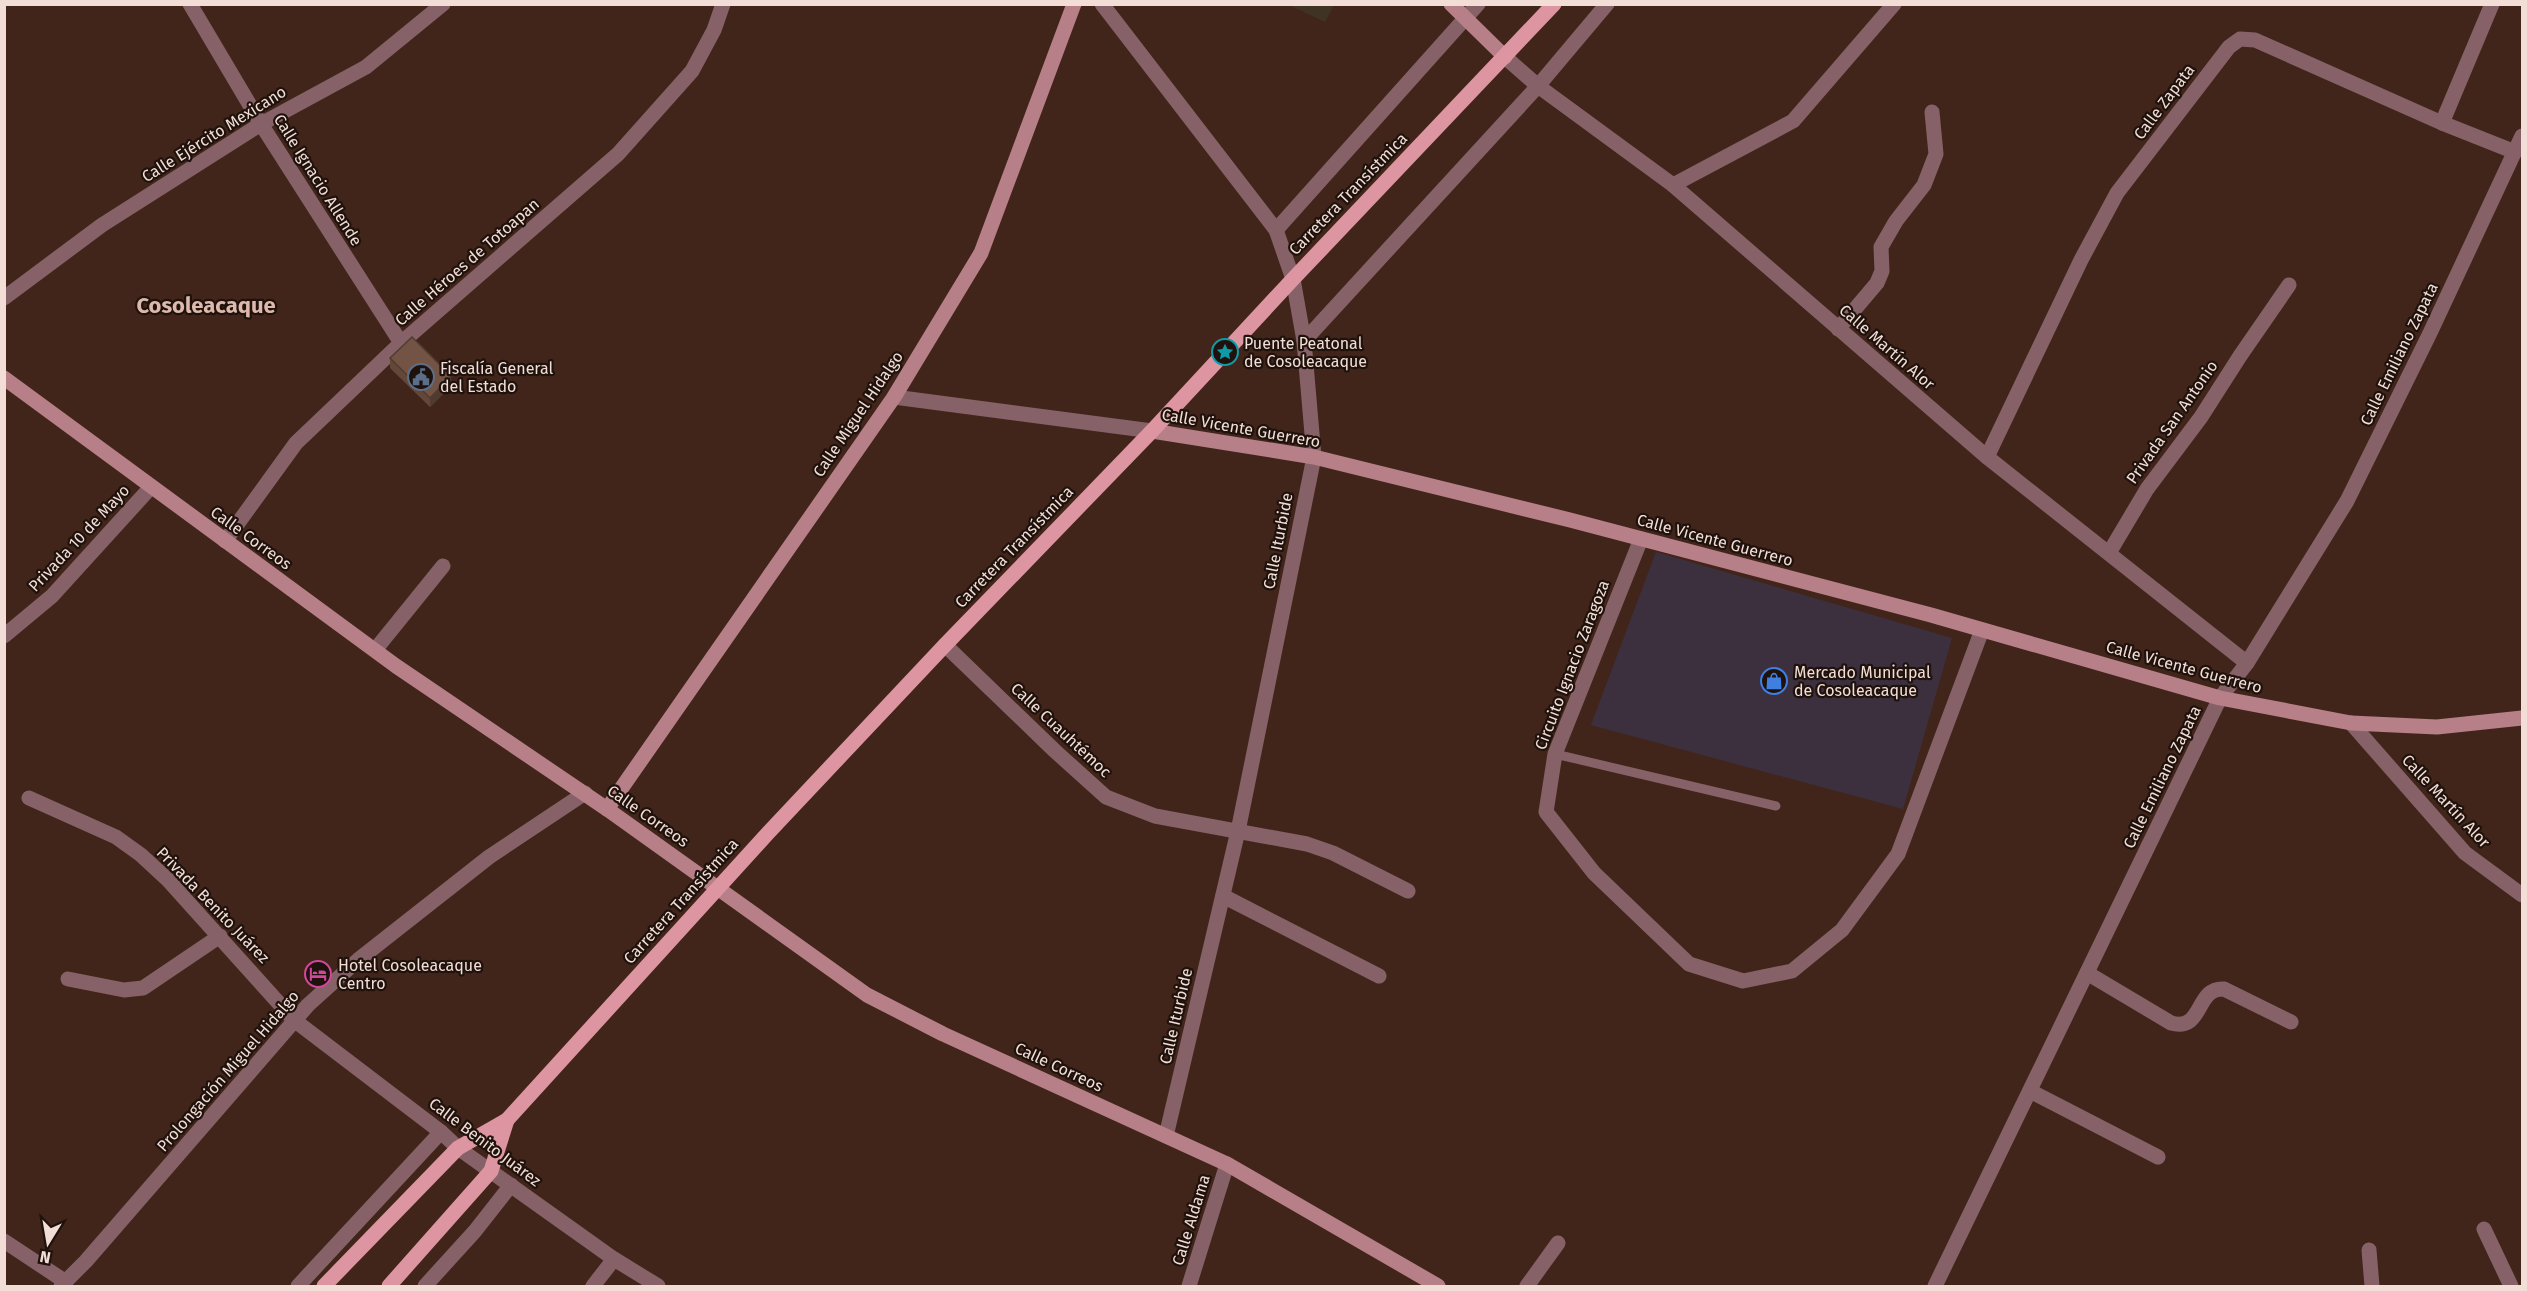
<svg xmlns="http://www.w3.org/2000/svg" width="2527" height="1291" font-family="'Fira Sans',sans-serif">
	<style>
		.commercial { fill: #3c303f }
		.education { fill: #3f3324 }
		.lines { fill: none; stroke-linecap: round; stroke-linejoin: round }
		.lane { stroke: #866268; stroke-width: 9 }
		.street { stroke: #866268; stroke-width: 15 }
		.secondary { stroke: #b77f88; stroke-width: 15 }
		.primary { stroke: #dd96a1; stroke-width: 15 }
		.wall { fill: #63483a }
		.shaded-wall { fill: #503b30 }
		.building { fill: #735444; stroke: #503b30; stroke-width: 1.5 }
		.labels { text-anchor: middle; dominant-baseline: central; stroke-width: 4.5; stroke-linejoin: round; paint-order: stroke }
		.street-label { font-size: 16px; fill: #f2ded6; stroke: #1f120d }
		.poi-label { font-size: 16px; fill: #f2ded6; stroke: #1f120d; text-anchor: start }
		.district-label { font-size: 22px; font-weight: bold; fill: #deb8aa; stroke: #1f120d }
	</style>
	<rect width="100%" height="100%" fill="#42251a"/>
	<path class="commercial" d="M1656 552 1952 638 1903 809 1591 725Z"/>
	<path class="education" d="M1289 5H1334L1325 22Z"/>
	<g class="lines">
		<path class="lane" d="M1555 754 1776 806"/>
		<g class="street">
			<path d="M190 4 261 124 401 343"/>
			<path d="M1102 4 1276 230 1293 279 1304 341 1314 457 1238 831 1166 1136"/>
			<path d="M1505 57 1538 86 1673 185 1987 457 2247 663"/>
			<path d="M2442 123 2492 4"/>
			<path d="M1673 185 1793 121 1894 4"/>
			<path d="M1276 230 1478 4"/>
			<path d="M4 298 102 225 261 124 366 67 443 4"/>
			<path d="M1838 329 1877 283 1882 271 1881 247 1896 221 1924 185 1936 154 1932 112"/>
			<path d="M1304 341 1538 86 1607 4"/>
			<path d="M894 397 1152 431"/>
			<path d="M1987 457 2081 260 2117 193 2229 47 2240 39 2255 40 2442 123 2515 152"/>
			<path d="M1641 539 1555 754 1546 812 1594 873 1689 964 1743 981 1792 971 1842 930 1898 854 1982 630"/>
			<path d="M225 541 296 443 401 343 618 154 692 71 714 30 723 4"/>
			<path d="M2109 553 2147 489 2201 417 2240 356 2289 285"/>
			<path d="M4 636 52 596 151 487"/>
			<path d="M945 645 1055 751 1106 797 1155 816 1307 844 1333 853 1408 891"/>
			<path d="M375 650 443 566"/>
			<path d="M2351 723 2465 853 2522 895"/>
			<path d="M29 798 116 837 141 855 168 880 294 1020 441 1132 458 1148 614 1259 658 1286"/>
			<path d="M1223 896 1379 976"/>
			<path d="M2087 973 2171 1023C2204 1032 2195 987 2224 989L2291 1022"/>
			<path d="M68 979 124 990 143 988 220 936"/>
			<path d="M2030 1091 2158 1157"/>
			<path d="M2484 1229 2511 1286"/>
			<path d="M4 1241 66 1282"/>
			<path d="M2369 1250 2372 1286"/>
			<path d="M61 1286 86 1261 308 1005 358 960 489 857 585 793"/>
			<path d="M298 1286 441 1132"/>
			<path d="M425 1286 475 1231 511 1185"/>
			<path d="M593 1286 614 1259"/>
			<path d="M1189 1286 1227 1164"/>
			<path d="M1527 1286 1558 1243"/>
			<path d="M1935 1286 2220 698 2247 663 2347 501 2430 333 2522 136"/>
		</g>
		<g class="secondary">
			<path d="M1451 4 1505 57"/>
			<path d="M4 378 396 666 607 809 867 995 943 1034 1227 1164 1438 1286"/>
			<path d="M1152 431 1314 457 1570 520 1931 615 2220 698 2351 723 2437 727 2522 718"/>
			<path d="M607 809 894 397 981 253 1074 4"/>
		</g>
		<g class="primary">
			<path d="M324 1286 458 1148 507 1120 768 833 945 645 1152 431 1293 279 1554 4"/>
			<path d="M389 1286 491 1171 507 1120"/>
		</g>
	</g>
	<path class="wall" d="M390 358 451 386 430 407 390 368Z"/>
	<path class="shaded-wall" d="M451 376V386L430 407V398Z"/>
	<path class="building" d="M412 337 451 376 430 398 390 358Z"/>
	<defs>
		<symbol id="sight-ring" viewBox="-11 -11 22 22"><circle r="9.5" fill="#1f120d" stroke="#0f9aa8" stroke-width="1.5"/><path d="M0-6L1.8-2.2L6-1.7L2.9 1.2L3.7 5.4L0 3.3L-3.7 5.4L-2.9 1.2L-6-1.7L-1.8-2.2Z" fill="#0f9aa8"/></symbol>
		<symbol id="civic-ring" viewBox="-11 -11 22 22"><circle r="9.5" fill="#1f120d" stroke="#5c6f8a" stroke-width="1.5"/><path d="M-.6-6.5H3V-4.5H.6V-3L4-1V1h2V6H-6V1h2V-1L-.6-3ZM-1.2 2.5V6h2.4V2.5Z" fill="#5c6f8a"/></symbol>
		<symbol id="shop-ring" viewBox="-11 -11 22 22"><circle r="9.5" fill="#1f120d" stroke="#3f7fe0" stroke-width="1.5"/><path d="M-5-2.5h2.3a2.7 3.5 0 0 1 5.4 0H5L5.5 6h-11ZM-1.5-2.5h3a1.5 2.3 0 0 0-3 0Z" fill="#3f7fe0"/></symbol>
		<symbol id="hotel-ring" viewBox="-11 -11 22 22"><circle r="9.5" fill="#1f120d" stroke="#d1479c" stroke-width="1.5"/><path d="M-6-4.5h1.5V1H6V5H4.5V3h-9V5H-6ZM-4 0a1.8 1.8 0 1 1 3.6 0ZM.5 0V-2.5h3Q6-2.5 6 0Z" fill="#d1479c"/></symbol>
	</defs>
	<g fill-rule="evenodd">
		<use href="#sight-ring" x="1210" y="337" width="30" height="30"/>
		<use href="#civic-ring" x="406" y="362" width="30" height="30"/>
		<use href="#shop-ring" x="1759" y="666" width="30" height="30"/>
		<use href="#hotel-ring" x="303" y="959" width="30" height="30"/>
	</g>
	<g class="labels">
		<g class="street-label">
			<text transform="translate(2164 102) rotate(-53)">Calle Zapata</text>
			<text transform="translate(214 134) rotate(-32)">Calle Ejército Mexicano</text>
			<text transform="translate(318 180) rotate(58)">Calle Ignacio Allende</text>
			<text transform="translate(1348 194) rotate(-46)">Carretera Transístmica</text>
			<text transform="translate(467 262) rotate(-41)">Calle Héroes de Totoapan</text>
			<text transform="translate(1887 347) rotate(41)">Calle Martín Alor</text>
			<text transform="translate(2399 354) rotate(-64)">Calle Emiliano Zapata</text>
			<text transform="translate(858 414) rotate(-56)">Calle Miguel Hidalgo</text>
			<text transform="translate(2172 422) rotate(-55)">Privada San Antonio</text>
			<text transform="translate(1241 428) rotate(10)">Calle Vicente Guerrero</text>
			<text transform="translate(79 538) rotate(-47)">Privada 10 de Mayo</text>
			<text transform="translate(251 538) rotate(36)">Calle Correos</text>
			<text transform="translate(1715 540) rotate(15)">Calle Vicente Guerrero</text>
			<text transform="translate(1278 541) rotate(-79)">Calle Iturbide</text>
			<text transform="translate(1014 547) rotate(-46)">Carretera Transístmica</text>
			<text transform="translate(1572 665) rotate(-69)">Circuito Ignacio Zaragoza</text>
			<text transform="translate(2184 667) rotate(15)">Calle Vicente Guerrero</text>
			<text transform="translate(1061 730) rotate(43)">Calle Cuauhtémoc</text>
			<text transform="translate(2162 777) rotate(-64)">Calle Emiliano Zapata</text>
			<text transform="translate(2446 801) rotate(47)">Calle Martín Alor</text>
			<text transform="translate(648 816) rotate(35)">Calle Correos</text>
			<text transform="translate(681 901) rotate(-48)">Carretera Transístmica</text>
			<text transform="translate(213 905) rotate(46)">Privada Benito Juárez</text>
			<text transform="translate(1176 1016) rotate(-77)">Calle Iturbide</text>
			<text transform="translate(1059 1067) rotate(25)">Calle Correos</text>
			<text transform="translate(228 1071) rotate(-49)">Prolongación Miguel Hidalgo</text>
			<text transform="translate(485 1142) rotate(37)">Calle Benito Juárez</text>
			<text transform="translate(1191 1220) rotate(-73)">Calle Aldama</text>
		</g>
		<g class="poi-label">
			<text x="1244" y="343">Puente Peatonal<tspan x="1244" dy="18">de Cosoleacaque</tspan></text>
			<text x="440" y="368">Fiscalía General<tspan x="440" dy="18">del Estado</tspan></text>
			<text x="1794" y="672">Mercado Municipal<tspan x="1794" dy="18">de Cosoleacaque</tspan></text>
			<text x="338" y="965">Hotel Cosoleacaque<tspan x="338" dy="18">Centro</tspan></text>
		</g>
		<g class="district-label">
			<text x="206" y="305">Cosoleacaque</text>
		</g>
	</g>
	<rect width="2527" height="1291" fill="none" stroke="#f2ded6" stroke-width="12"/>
	<g transform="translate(48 1243) rotate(191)" stroke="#1f120d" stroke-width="4.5" paint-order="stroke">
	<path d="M0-4.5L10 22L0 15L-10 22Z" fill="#f2ded6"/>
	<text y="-9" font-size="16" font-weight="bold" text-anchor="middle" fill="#f2ded6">N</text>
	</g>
</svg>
